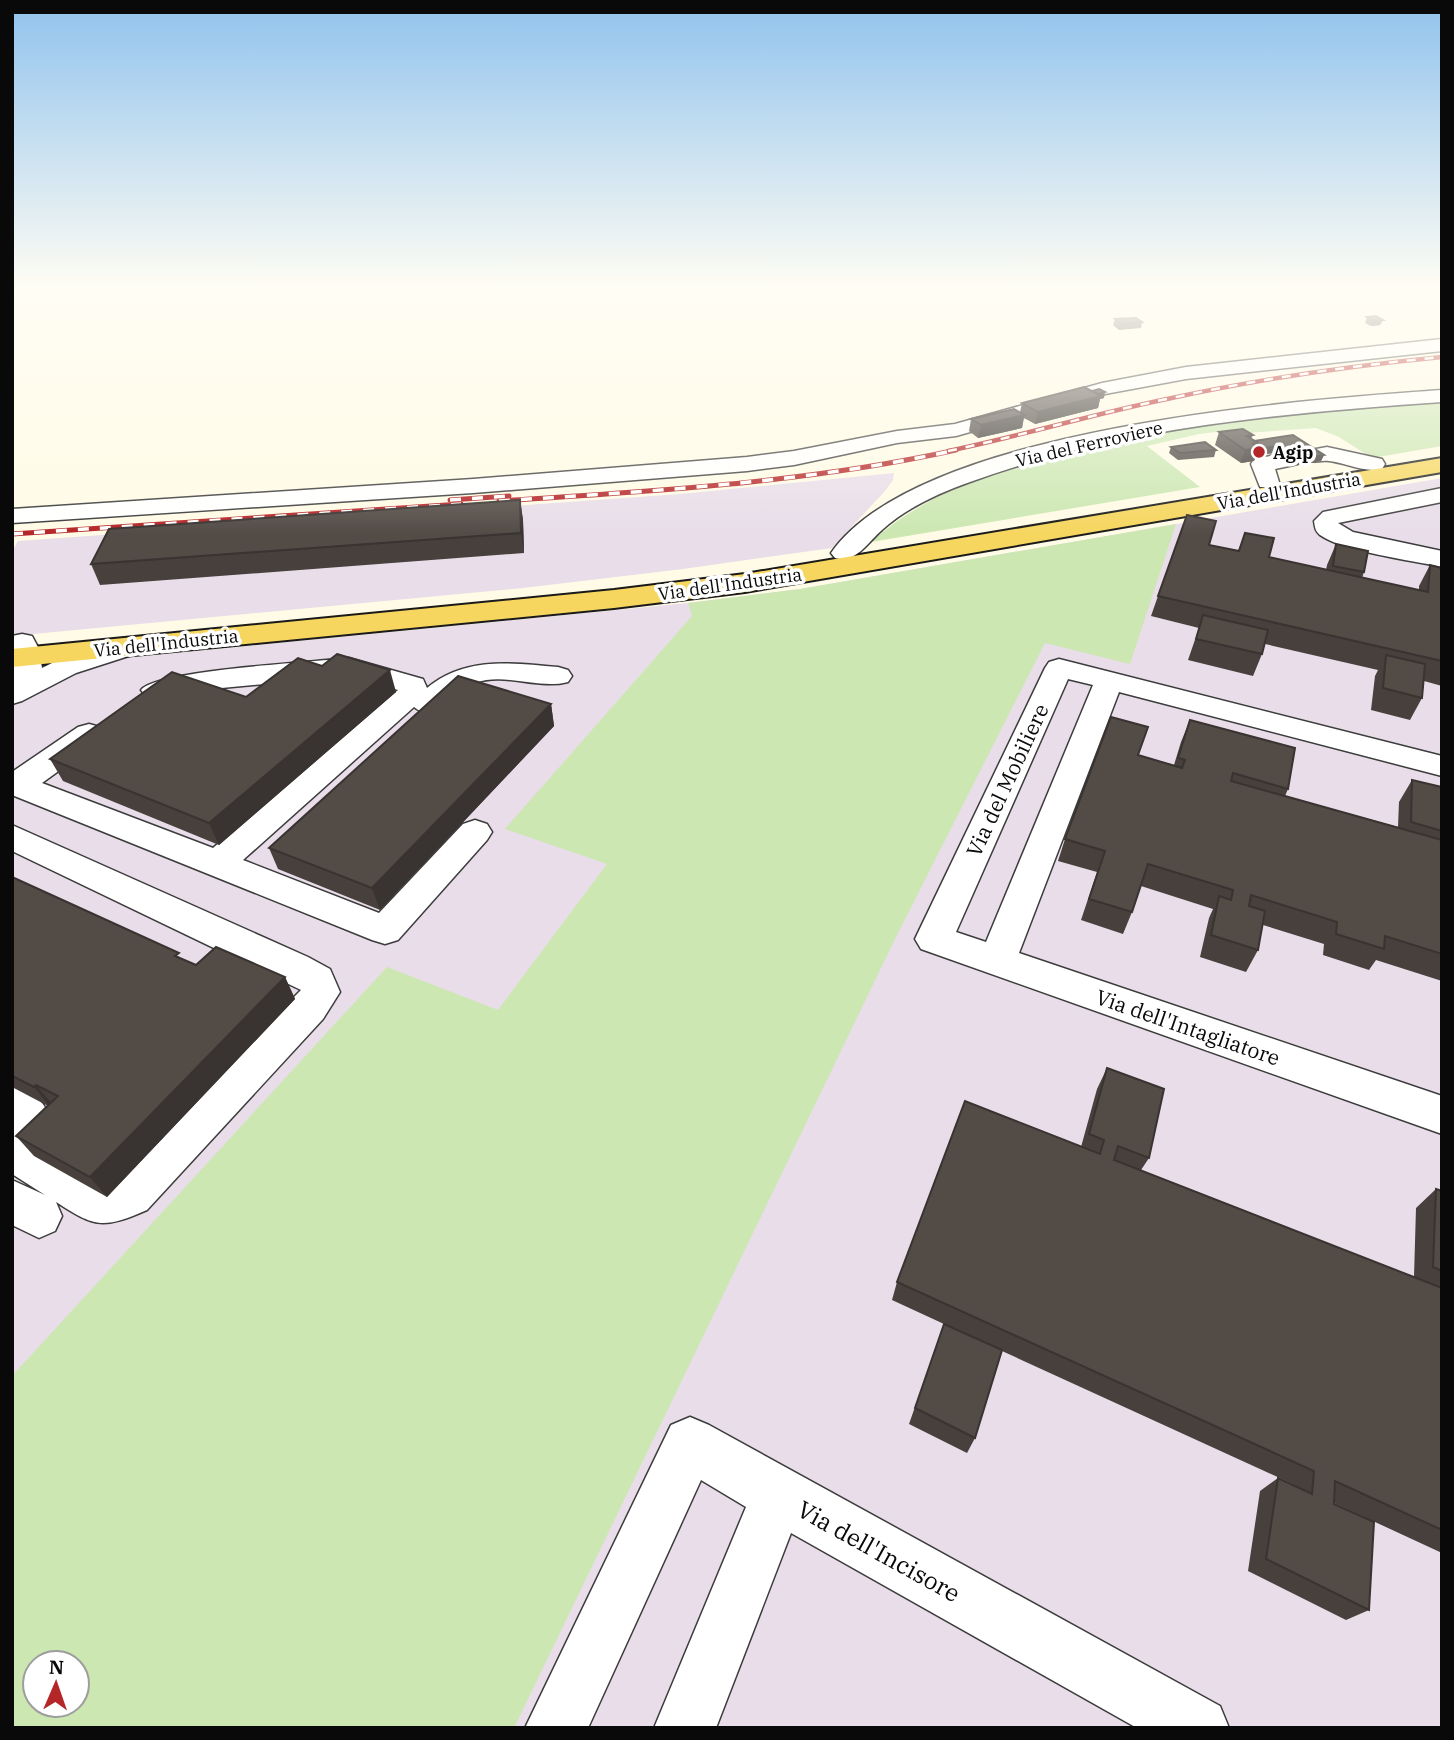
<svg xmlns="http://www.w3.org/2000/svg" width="1454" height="1740" font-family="'IBM Plex Serif',serif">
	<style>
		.industrial { fill: #e8dde9; fill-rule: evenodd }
		.green { fill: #cce7b2; fill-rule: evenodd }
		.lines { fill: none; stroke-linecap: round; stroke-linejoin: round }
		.minor-casing { stroke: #3c3c3c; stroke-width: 3 }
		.major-casing { stroke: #1a1a1a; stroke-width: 4 }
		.minor { fill: #fff; fill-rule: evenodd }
		.major { fill: #f6d65f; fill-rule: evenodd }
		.rail-far1-casing { stroke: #b52628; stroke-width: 4.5 }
		.rail-casing { stroke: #b52628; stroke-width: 5 }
		.rail-far1 { stroke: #fff; stroke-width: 2.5; stroke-dasharray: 9; stroke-linecap: butt }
		.rail { stroke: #fff; stroke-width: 3.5; stroke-dasharray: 11; stroke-linecap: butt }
		.wall { fill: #47403c }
		.shaded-wall { fill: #393431 }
		.building { fill: #524b46; stroke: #393431; stroke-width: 2 }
		.poi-dot { fill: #b52628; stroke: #fff; stroke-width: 2.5 }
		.labels { text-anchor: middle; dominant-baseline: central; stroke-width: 7; stroke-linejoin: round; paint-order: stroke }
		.far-street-label { font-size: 18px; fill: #090909; stroke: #fff }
		.far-poi-label { font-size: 18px; font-weight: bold; fill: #090909; stroke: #fff; text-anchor: start }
		.street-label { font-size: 21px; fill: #090909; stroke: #fff }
		.near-street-label { font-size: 24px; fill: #090909; stroke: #fff }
	</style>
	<rect width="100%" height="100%" fill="#fffbe6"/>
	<g class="industrial">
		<path d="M894 473 893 480 885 491 832 548 683 569 523 588 12 636V551L18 541 680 494Z"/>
		<path d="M1442 478V1728H12V669L688 603 800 589ZM35 1663H77V1705H35Z"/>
	</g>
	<g class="green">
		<path d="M1442 399V446L1372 458 1339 437 1316 428 1247 433 1232 430 1199 434 1147 446 1200 487 871 542C935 485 1017 463 1099 445 1212 419 1326 409 1442 399Z"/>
		<path d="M1176 524 1130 664 1045 643 896 937 514 1728H12V1376L387 967 498 1010 607 864 505 829 692 616 688 603 800 589ZM35 1663H77V1705H35Z"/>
	</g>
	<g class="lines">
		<defs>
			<g id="minor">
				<path d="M1442 339V351L1186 379 1105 394 956 436 897 443 794 465 747 471 473 493 12 523V509L473 479 747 457 794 451 897 431 955 424 1102 383 1186 367Z"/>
				<path d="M1442 390V402C1283 413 1121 427 970 482 939 493 906 508 882 530 867 543 856 564 835 558L831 553C918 428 1297 400 1442 390Z"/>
				<path d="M1327 447 1382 459 1385 464 1382 469C1364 473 1346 463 1329 461 1321 460 1314 463 1305 461L1302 456 1305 451Z"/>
				<path d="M1286 453 1294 455 1297 460 1294 465 1275 469 1279 482 1276 487H1260L1251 464 1254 459Z"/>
				<path d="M1442 488V502L1338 523 1353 532 1442 551V567C1411 560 1344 552 1320 535 1315 531 1315 527 1314 521L1323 512Z"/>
				<path d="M22 634 32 636 39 649 42 668 56 661 128 639 138 641 142 647 138 653 76 673 22 701 12 704V636Z"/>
				<path d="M349 658 423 679 427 688C465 656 512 663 558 667L568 670 572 676 568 682C538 690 505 672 475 683 456 690 434 725 414 707L243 860 379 913 463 824 475 820 487 824 492 832 487 840 398 940 385 944 372 940 12 795V772L78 727 89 724 100 727 104 734 100 741 42 783 213 848 398 690 348 676 179 692 156 699 146 696 141 690C155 670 316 662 349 658Z"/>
				<path d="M1059 659 1442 756V776L1119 692 1019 953 1442 1096V1134L921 949 915 939 1045 668 1049 662ZM1068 679 1093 685 986 942 956 932Z"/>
				<path d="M12 825 308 957 330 969 340 992 323 1019 147 1210C103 1229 96 1228 56 1202L62 1216 55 1231 39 1238 12 1225V1180L45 1195 12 1174V1085C45 1096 56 1113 45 1147L101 1181 111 1182 301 990 12 851Z"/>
				<path d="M690 1417 709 1425 1220 1706 1229 1728H1137L791 1533 716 1728H654L746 1507 701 1480 588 1728H525L671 1425Z"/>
			</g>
			<path id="major" d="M1442 458V472L745 592 614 608 12 667V649L614 590 745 574Z"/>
		</defs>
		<use href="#minor" class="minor-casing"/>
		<use href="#major" class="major-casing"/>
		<use href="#minor" class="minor"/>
		<use href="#major" class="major"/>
		<defs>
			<path id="rail-far1" d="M948 451C1021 436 1093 414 1167 399 1258 379 1349 366 1442 357"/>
			<g id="rail">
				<path d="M450 500 509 496"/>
				<path d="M499 501C652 491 806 483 956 450"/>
				<path d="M12 534 461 504"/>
			</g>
		</defs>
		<use href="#rail-far1" class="rail-far1-casing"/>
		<use href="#rail" class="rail-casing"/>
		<use href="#rail-far1" class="rail-far1"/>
		<use href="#rail" class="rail"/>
	</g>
	<g class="wall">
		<path d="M1367 317 1383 320 1380 325 1371 326 1365 323Z"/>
		<path d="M1115 319 1142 322 1141 328 1119 330 1113 325Z"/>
		<path d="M1104 398 1100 399 1098 408 1035 424 1024 418 1022 428 978 438 969 431 971 419 1020 412 1022 403Z"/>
		<path d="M1219 432 1253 435 1251 439 1254 441 1324 455 1321 461 1294 466 1274 453 1256 455 1254 461 1241 463 1215 445Z"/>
		<path d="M1171 447 1216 450 1214 457 1178 460 1169 453Z"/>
		<path d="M520 500 523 520 524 553 100 585 91 564Z"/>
		<path d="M1245 533 1269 557 1326 570 1327 565 1336 544 1364 572 1362 578 1419 590V586L1430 565 1442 568V686L1424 681 1422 698 1410 720 1371 710 1375 676 1378 670 1265 644 1262 654 1253 676 1188 660 1199 628 1151 616 1158 596 1209 545 1238 551Z"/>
		<path d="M322 666 396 692 219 845 63 781 50 759 246 697Z"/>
		<path d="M551 704 554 726 380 910 278 869 269 848Z"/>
		<path d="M1190 720 1288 789 1285 796 1398 827 1399 802 1412 780 1442 787V981L1376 960 1369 970 1323 955 1324 944 1263 925 1258 950 1246 972 1200 957 1209 918 1213 909 1141 886 1132 912 1123 934 1081 920 1097 872 1058 861 1065 839 1138 755 1174 765 1181 742Z"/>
		<path d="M12 877 196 965 285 977 295 999 107 1197 34 1156 16 1136 48 1106 12 1087Z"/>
		<path d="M1107 1068 1149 1158 1141 1170 1414 1277 1416 1208 1436 1189 1442 1191V1553L1334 1503 1369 1610 1346 1620 1248 1571 1260 1491 1278 1478 1295 1485 1002 1351 975 1438 967 1453 909 1424 944 1324 892 1300 897 1282 1081 1147 1097 1089Z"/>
	</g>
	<g class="shaded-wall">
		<path d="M1383 320 1380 325 1371 326 1373 321Z"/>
		<path d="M1105 392 1104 398 1100 399 1098 408 1035 424 1038 412Z"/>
		<path d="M1024 415 1022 428 978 438 981 425Z"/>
		<path d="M1258 443 1277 446 1274 453 1256 455 1254 461 1241 463 1245 450 1253 444Z"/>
		<path d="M1324 455 1321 461 1294 466 1296 459Z"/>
		<path d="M520 500 523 520 524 553 521 533Z"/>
		<path d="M390 670 396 692 219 845 209 823Z"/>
		<path d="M551 704 554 726 380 910 372 888Z"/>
		<path d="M285 977 295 999 107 1197 90 1177Z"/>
		<path d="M36 1085 53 1105 51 1108 34 1087Z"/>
	</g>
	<g class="building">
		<path d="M1376 316 1383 320 1373 321 1367 317Z"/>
		<path d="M1136 318 1142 322 1121 324 1115 319Z"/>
		<path d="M1084 387 1101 396 1038 412 1022 403Z"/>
		<path d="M1099 389 1105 392 1098 394 1092 391Z"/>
		<path d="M1014 409 1024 415 981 425 971 419Z"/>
		<path d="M1243 429 1253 435 1247 436 1258 443 1253 444 1259 448 1245 450 1219 432Z"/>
		<path d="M1293 435 1324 455 1296 459 1277 446 1259 449 1256 446 1258 443 1254 441Z"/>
		<path d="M1205 442 1216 450 1180 453 1171 447Z"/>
		<path d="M520 500 521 533 91 564 109 529Z"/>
		<path d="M1187 515 1216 521 1209 545 1239 551 1245 533 1274 538 1269 557 1428 592 1430 565 1442 568V661L1158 596Z"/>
		<path d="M1336 544 1368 551 1364 572 1333 566Z"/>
		<path d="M1203 615 1268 630 1262 654 1196 639Z"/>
		<path d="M337 654 390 670 209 823 50 759 172 672 246 697 298 658 322 666Z"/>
		<path d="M1386 655 1425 664 1422 698 1383 688Z"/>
		<path d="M458 676 551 704 372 888 269 848Z"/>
		<path d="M1111 717 1148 727 1138 755 1182 768 1185 760 1178 758 1190 720 1295 748 1288 789 1233 773 1231 781 1442 840V954L1385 936 1384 949 1336 934 1337 922 1251 895 1249 906 1265 911 1258 950 1211 935 1219 896 1231 900 1233 890 1148 864 1132 912 1089 899 1105 851 1065 839Z"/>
		<path d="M1412 780 1442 787V831L1411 822Z"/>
		<path d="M12 877 179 953 175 956 196 965 216 947 285 977 90 1177 16 1136 58 1096 36 1085 34 1087 12 1076Z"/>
		<path d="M1107 1068 1164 1089 1149 1158 1118 1146 1114 1160 1442 1288V1530L1335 1481 1334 1504 1374 1522 1369 1610 1266 1559 1278 1478 1312 1494 1314 1471 897 1282 965 1101 1100 1154 1104 1140 1089 1134Z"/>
		<path d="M1436 1189 1442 1191V1271L1433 1267Z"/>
		<path d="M944 1324 1002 1350 975 1438 915 1408Z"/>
	</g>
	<linearGradient id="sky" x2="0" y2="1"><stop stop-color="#90c2ed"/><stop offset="0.54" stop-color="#fffdf4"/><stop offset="1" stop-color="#fffdf4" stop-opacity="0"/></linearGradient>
	<rect width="1454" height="534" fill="url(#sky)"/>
	<circle class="poi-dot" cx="1259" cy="452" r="7"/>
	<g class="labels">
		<g class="far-street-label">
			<text transform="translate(1089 444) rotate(-13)">Via del Ferroviere</text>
			<text transform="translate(1289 491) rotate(-10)">Via dell'Industria</text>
			<text transform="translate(730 584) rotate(-8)">Via dell'Industria</text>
			<text transform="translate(166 643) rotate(-6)">Via dell'Industria</text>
		</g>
		<g class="far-poi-label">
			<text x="1273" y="452">Agip</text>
		</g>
		<g class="street-label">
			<text transform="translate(1007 780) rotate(-65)">Via del Mobiliere</text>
			<text transform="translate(1188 1027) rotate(19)">Via dell'Intagliatore</text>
		</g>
		<g class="near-street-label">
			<text transform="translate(879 1551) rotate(29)">Via dell'Incisore</text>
		</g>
	</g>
	<rect width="1454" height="1740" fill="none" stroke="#090909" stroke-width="28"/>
	<g transform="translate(56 1684) rotate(2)"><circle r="33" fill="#ffffff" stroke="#9d9d9d" stroke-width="2"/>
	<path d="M0-5L12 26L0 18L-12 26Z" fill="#b52628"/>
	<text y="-10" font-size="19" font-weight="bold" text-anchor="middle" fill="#090909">N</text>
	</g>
</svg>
